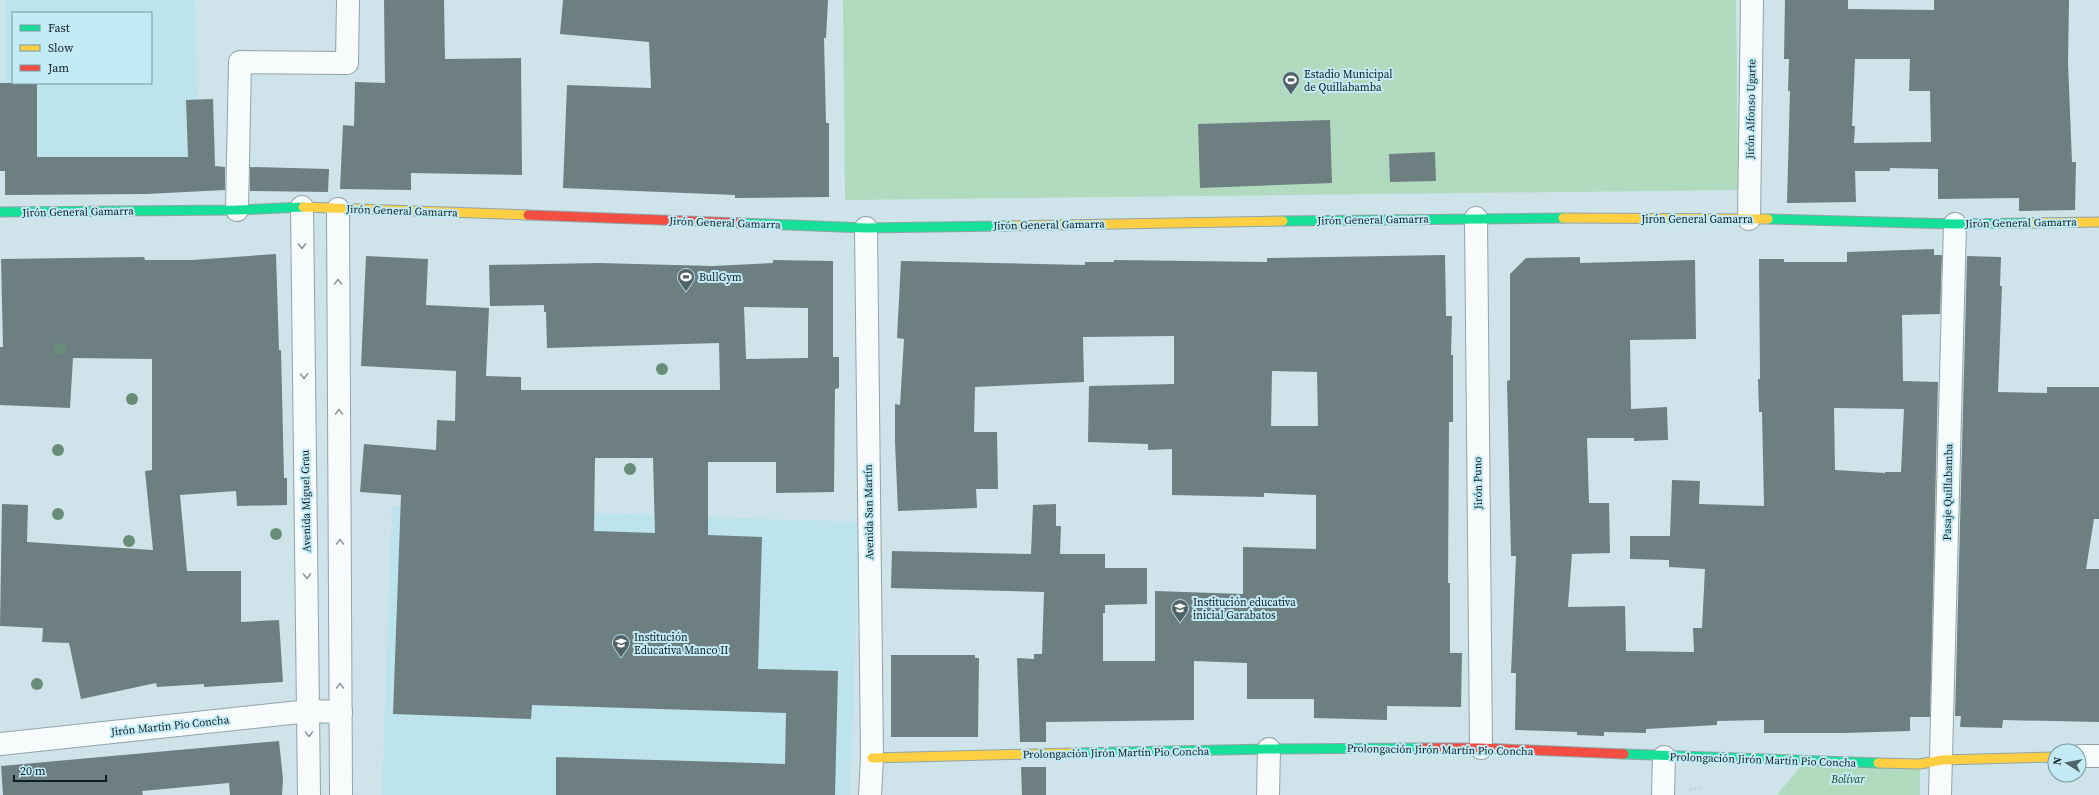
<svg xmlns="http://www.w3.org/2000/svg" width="2099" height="795" font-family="'Source Serif 4',serif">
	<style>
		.built { fill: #bde3ec; fill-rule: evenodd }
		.green { fill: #b0dbbe }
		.building { fill: #6e7f81; fill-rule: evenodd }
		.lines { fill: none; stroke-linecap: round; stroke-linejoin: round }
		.street-casing { stroke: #92a3a7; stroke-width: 24 }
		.fast-casing { stroke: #92a3a7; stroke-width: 11 }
		.slow-casing { stroke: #92a3a7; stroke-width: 11 }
		.jam-casing { stroke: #92a3a7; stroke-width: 11 }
		.path { stroke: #ccd3d6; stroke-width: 2.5; stroke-dasharray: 3 2; stroke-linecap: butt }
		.street { stroke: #f8fbfc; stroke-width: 22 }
		.fast { stroke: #16e098; stroke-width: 9 }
		.slow { stroke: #ffcf43; stroke-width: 9 }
		.jam { stroke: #f24e42; stroke-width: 9 }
		.tree { fill: #6a8d7a }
		.oneway { stroke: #8f989a }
		.labels { text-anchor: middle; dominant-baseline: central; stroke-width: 4; stroke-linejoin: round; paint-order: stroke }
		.poi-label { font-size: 11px; fill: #0e1e22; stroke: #c2ebf6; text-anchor: start }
		.street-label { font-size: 11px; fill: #0e1e22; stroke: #c2ebf6 }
		.park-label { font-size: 11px; font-style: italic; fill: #19461e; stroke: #c2ebf6 }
	</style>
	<rect width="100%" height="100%" fill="#cee4ea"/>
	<g class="built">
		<path d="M5 0H195L197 100H186L188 192 146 194 5 195ZM13 13H151V83H13Z"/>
		<path d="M392 506 860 522 850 795H382Z"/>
	</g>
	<g class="green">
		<path d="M843 0H1736L1738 190 845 200Z"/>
		<path d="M1804 762 1920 764V795H1777Z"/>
	</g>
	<g class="building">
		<path d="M384 0H444L445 59 521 58 522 175 411 173V190L340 189 343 125 354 126 355 82 385 83Z"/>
		<path d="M563 0H828L826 38H824L826 123H829V197L735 198V195L563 188 567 85 651 88 649 42 560 34Z"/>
		<path d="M1785 0H1848V9L1934 10V0H2069L2068 63 2072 162H2076L2075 210 2019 211V198L1938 199V169L1890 168V171H1855L1856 202 1787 203 1790 91H1788L1789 59H1784ZM1855 59H1910L1909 91H1930L1931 142 1854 143 1855 126H1852Z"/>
		<path d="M0 83H37V157H188L186 100 213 99 215 166 225 167V190L146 194 5 195V171H0Z"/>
		<path d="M1330 120 1332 183 1200 188 1198 124Z"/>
		<path d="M1435 152 1436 181 1390 182 1389 154Z"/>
		<path d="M250 167 329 169 328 192 250 191Z"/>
		<path d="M1934 249V255H1942L1940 314 1902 315 1903 381 1938 382 1930 717H1910V731L1844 733H1764V720L1717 721V725L1646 729V733L1604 732V736L1577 735V732L1515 730 1516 673H1511L1516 556H1511L1507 381 1510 380V274L1526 258 1580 257V263L1695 260 1696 339 1630 340 1631 409 1667 407 1668 440 1634 441V438H1587L1589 503H1609L1610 553 1572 554 1568 607 1625 606 1626 651 1694 652 1693 628H1702L1705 569 1669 567V560L1630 559V536H1670L1672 480 1700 481 1699 504 1764 506 1762 412H1759L1758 379H1760L1759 259H1784V262H1847V252ZM1834 408 1904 409 1901 472H1885V473L1835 470Z"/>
		<path d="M276 254 279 350H281L284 478H287V505L237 506 236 491 180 495 187 571H241V622L279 620 283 682 204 687V684L157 687 156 683 81 699 69 643 42 642 43 628 0 626 2 504 28 505 27 542 153 550 145 471 152 470V359L73 358 70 408 0 405V347H3L1 259 144 257 145 260H192Z"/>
		<path d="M1445 255 1446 316H1452L1451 355H1453V422H1449L1448 583H1450V653H1462L1461 707 1387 706V720L1314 718V699H1247V663L1194 661V720L1046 722V742H1020L1017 658 1034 659V654H1042L1044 592 891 588 892 551 1031 554 1033 505 1056 504V526H1061L1060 554H1105V568H1147V604L1105 605V613H1103V661H1155V591L1243 594V547L1316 549V495L1264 493V497L1172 495V449L1148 450V444L1088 442 1089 386 1174 384V336L1083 337 1084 382 975 387 974 432H997L998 489H976L977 508 898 511 895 442V404L900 405 904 339 897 338 901 261 1085 265V262H1114V260L1267 262V258ZM1272 371 1317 372 1318 426H1271Z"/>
		<path d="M366 256 428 259 426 305 489 308 486 376 521 377V390H720L719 343 547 348 546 312H544V305L490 306 489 265 598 263 713 266 773 263V260L833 261V357H839V388L835 389 834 492 776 493V462H708V535L762 537 758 669 838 671 835 795H556V757L785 764 786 713 532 705 531 719 393 714 401 495 360 492 364 444 436 450 437 420 455 421 456 371 361 366ZM744 307 808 308V358L746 359ZM595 458H653L655 533 594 531Z"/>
		<path d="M1967 256 2001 257 2000 286H2002L1998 392 2047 393V387H2099V519H2094L2086 569H2099V722L2003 720 2002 728 1960 727 1961 716H1955Z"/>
		<path d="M891 655H975V658H979L978 737H891Z"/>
		<path d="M279 741 283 779 282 795H230L229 783 142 791 143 795H3L1 766Z"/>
		<path d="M1021 767H1046V795H1022Z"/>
	</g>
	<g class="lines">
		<defs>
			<g id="street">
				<path d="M302 207 309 795"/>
				<path d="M338 209 341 795"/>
				<path d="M237 210 240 62 347 63 348 0"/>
				<path d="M1476 218 1481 748"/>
				<path d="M1749 219 1752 0"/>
				<path d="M866 228 872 758 870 795"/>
				<path d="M0 744 309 711 341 712"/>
				<path d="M2079 756H2099"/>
				<path d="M1268 795 1269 749"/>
				<path d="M1663 795 1664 757"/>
				<path d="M1940 795 1955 224"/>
			</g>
			<g id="fast">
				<path d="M0 212 237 210 303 207"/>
				<path d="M1768 219 1955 224 2033 223"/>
				<path d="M1283 221 1563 218"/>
				<path d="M740 223 866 228 1004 226"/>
				<path d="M1073 753 1269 749 1422 748"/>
				<path d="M1624 754 1878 763"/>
			</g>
			<g id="slow">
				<path d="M303 207 528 215"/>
				<path d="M1563 218 1768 219"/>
				<path d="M2033 223 2099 222"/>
				<path d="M1004 226 1283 221"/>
				<path d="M872 758 1073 753"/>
				<path d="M1878 763 1920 764 1942 760 2055 757"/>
			</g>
			<g id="jam">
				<path d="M528 215 740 223"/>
				<path d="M1422 748H1481L1624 754"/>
			</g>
		</defs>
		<use href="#street" class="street-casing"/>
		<use href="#fast" class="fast-casing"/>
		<use href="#slow" class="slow-casing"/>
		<use href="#jam" class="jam-casing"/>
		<path class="path" d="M1689 790 1704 787"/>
		<use href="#street" class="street"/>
		<use href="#fast" class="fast"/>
		<use href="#slow" class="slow"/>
		<use href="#jam" class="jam"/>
	</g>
	<g class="tree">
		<circle cx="60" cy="349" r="6"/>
		<circle cx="662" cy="369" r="6"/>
		<circle cx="132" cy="399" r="6"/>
		<circle cx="58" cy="450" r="6"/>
		<circle cx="630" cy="469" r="6"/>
		<circle cx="58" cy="514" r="6"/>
		<circle cx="276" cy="534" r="6"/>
		<circle cx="129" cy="541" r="6"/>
		<circle cx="37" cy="684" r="6"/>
	</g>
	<defs><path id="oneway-chevron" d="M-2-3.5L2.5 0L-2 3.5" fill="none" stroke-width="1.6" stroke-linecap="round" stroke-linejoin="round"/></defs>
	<g class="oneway">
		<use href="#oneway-chevron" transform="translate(302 246) rotate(89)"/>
		<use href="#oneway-chevron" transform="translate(338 282) rotate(-90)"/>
		<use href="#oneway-chevron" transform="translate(304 376) rotate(89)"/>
		<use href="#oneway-chevron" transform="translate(339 412) rotate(-90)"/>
		<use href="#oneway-chevron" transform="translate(340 542) rotate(-90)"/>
		<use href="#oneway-chevron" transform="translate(307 576) rotate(89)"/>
		<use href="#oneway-chevron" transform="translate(340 686) rotate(-90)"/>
		<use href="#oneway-chevron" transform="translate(309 734) rotate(90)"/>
	</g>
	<defs>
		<symbol id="stadium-pin" viewBox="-11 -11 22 30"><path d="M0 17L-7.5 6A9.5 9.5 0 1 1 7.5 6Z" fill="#516368" stroke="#c2ebf6"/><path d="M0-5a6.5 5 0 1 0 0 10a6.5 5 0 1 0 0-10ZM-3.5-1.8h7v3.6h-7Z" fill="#fff"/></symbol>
		<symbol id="school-pin" viewBox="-11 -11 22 30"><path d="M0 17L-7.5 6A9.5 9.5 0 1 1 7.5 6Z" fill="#516368" stroke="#c2ebf6"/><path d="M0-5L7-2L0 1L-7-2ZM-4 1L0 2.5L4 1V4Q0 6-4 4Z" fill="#fff"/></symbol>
	</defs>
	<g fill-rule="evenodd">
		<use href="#stadium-pin" x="1281" y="70" width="20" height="27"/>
		<use href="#stadium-pin" x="676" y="267" width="20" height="27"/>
		<use href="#school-pin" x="1170" y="598" width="20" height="27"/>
		<use href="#school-pin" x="611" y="633" width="20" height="27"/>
	</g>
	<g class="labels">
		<g class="poi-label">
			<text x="1304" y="74">Estadio Municipal<tspan x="1304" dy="13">de Quillabamba</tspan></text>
			<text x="699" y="277">BullGym</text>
			<text x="1193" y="602">Institución educativa<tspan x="1193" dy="13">inicial Garabatos</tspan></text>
			<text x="634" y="637">Institución<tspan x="634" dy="13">Educativa Manco II</tspan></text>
		</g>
		<g class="street-label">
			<text transform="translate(1751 109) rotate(-89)">Jirón Alfonso Ugarte</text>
			<text transform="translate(402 211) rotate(2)">Jirón General Gamarra</text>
			<text transform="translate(78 212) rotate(-1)">Jirón General Gamarra</text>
			<text x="1697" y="219">Jirón General Gamarra</text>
			<text transform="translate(1373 220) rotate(-1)">Jirón General Gamarra</text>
			<text transform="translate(725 223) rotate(2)">Jirón General Gamarra</text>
			<text transform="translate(2021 223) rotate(-1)">Jirón General Gamarra</text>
			<text transform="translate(1049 225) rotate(-1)">Jirón General Gamarra</text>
			<text transform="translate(1478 483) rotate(-91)">Jirón Puno</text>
			<text transform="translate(1948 492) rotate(-89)">Pasaje Quillabamba</text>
			<text transform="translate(306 501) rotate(-91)">Avenida Miguel Grau</text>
			<text transform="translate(869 512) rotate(-91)">Avenida San Martín</text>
			<text transform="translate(170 726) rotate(-6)">Jirón Martin Pio Concha</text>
			<text transform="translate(1440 750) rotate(1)">Prolongación Jirón Martín Pio Concha</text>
			<text transform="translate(1116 753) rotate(-1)">Prolongación Jirón Martín Pio Concha</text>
			<text transform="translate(1763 760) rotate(2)">Prolongación Jirón Martín Pio Concha</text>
		</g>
		<g class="park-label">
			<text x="1848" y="779">Bolívar</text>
		</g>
	</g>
	<rect x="12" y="12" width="140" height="72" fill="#c2ebf6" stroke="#7a99a1"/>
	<rect x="20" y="25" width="20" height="6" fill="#16e098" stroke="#7a99a1"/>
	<text x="48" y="32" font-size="12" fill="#0e1e22">Fast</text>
	<rect x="20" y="45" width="20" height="6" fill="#ffcf43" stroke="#7a99a1"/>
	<text x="48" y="52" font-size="12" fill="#0e1e22">Slow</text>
	<rect x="20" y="65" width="20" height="6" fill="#f24e42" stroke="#7a99a1"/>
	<text x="48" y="72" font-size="12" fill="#0e1e22">Jam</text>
	<g transform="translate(2067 763) rotate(281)"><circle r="19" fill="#c2ebf6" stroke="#7a99a1"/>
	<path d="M0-3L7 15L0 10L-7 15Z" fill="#516368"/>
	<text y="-6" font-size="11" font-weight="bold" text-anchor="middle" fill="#0e1e22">N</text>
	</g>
	<path d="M14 775v6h92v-6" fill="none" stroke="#0e1e22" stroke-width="2"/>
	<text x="20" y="775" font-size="12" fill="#0e1e22" stroke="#c2ebf6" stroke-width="3" paint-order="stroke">20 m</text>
</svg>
